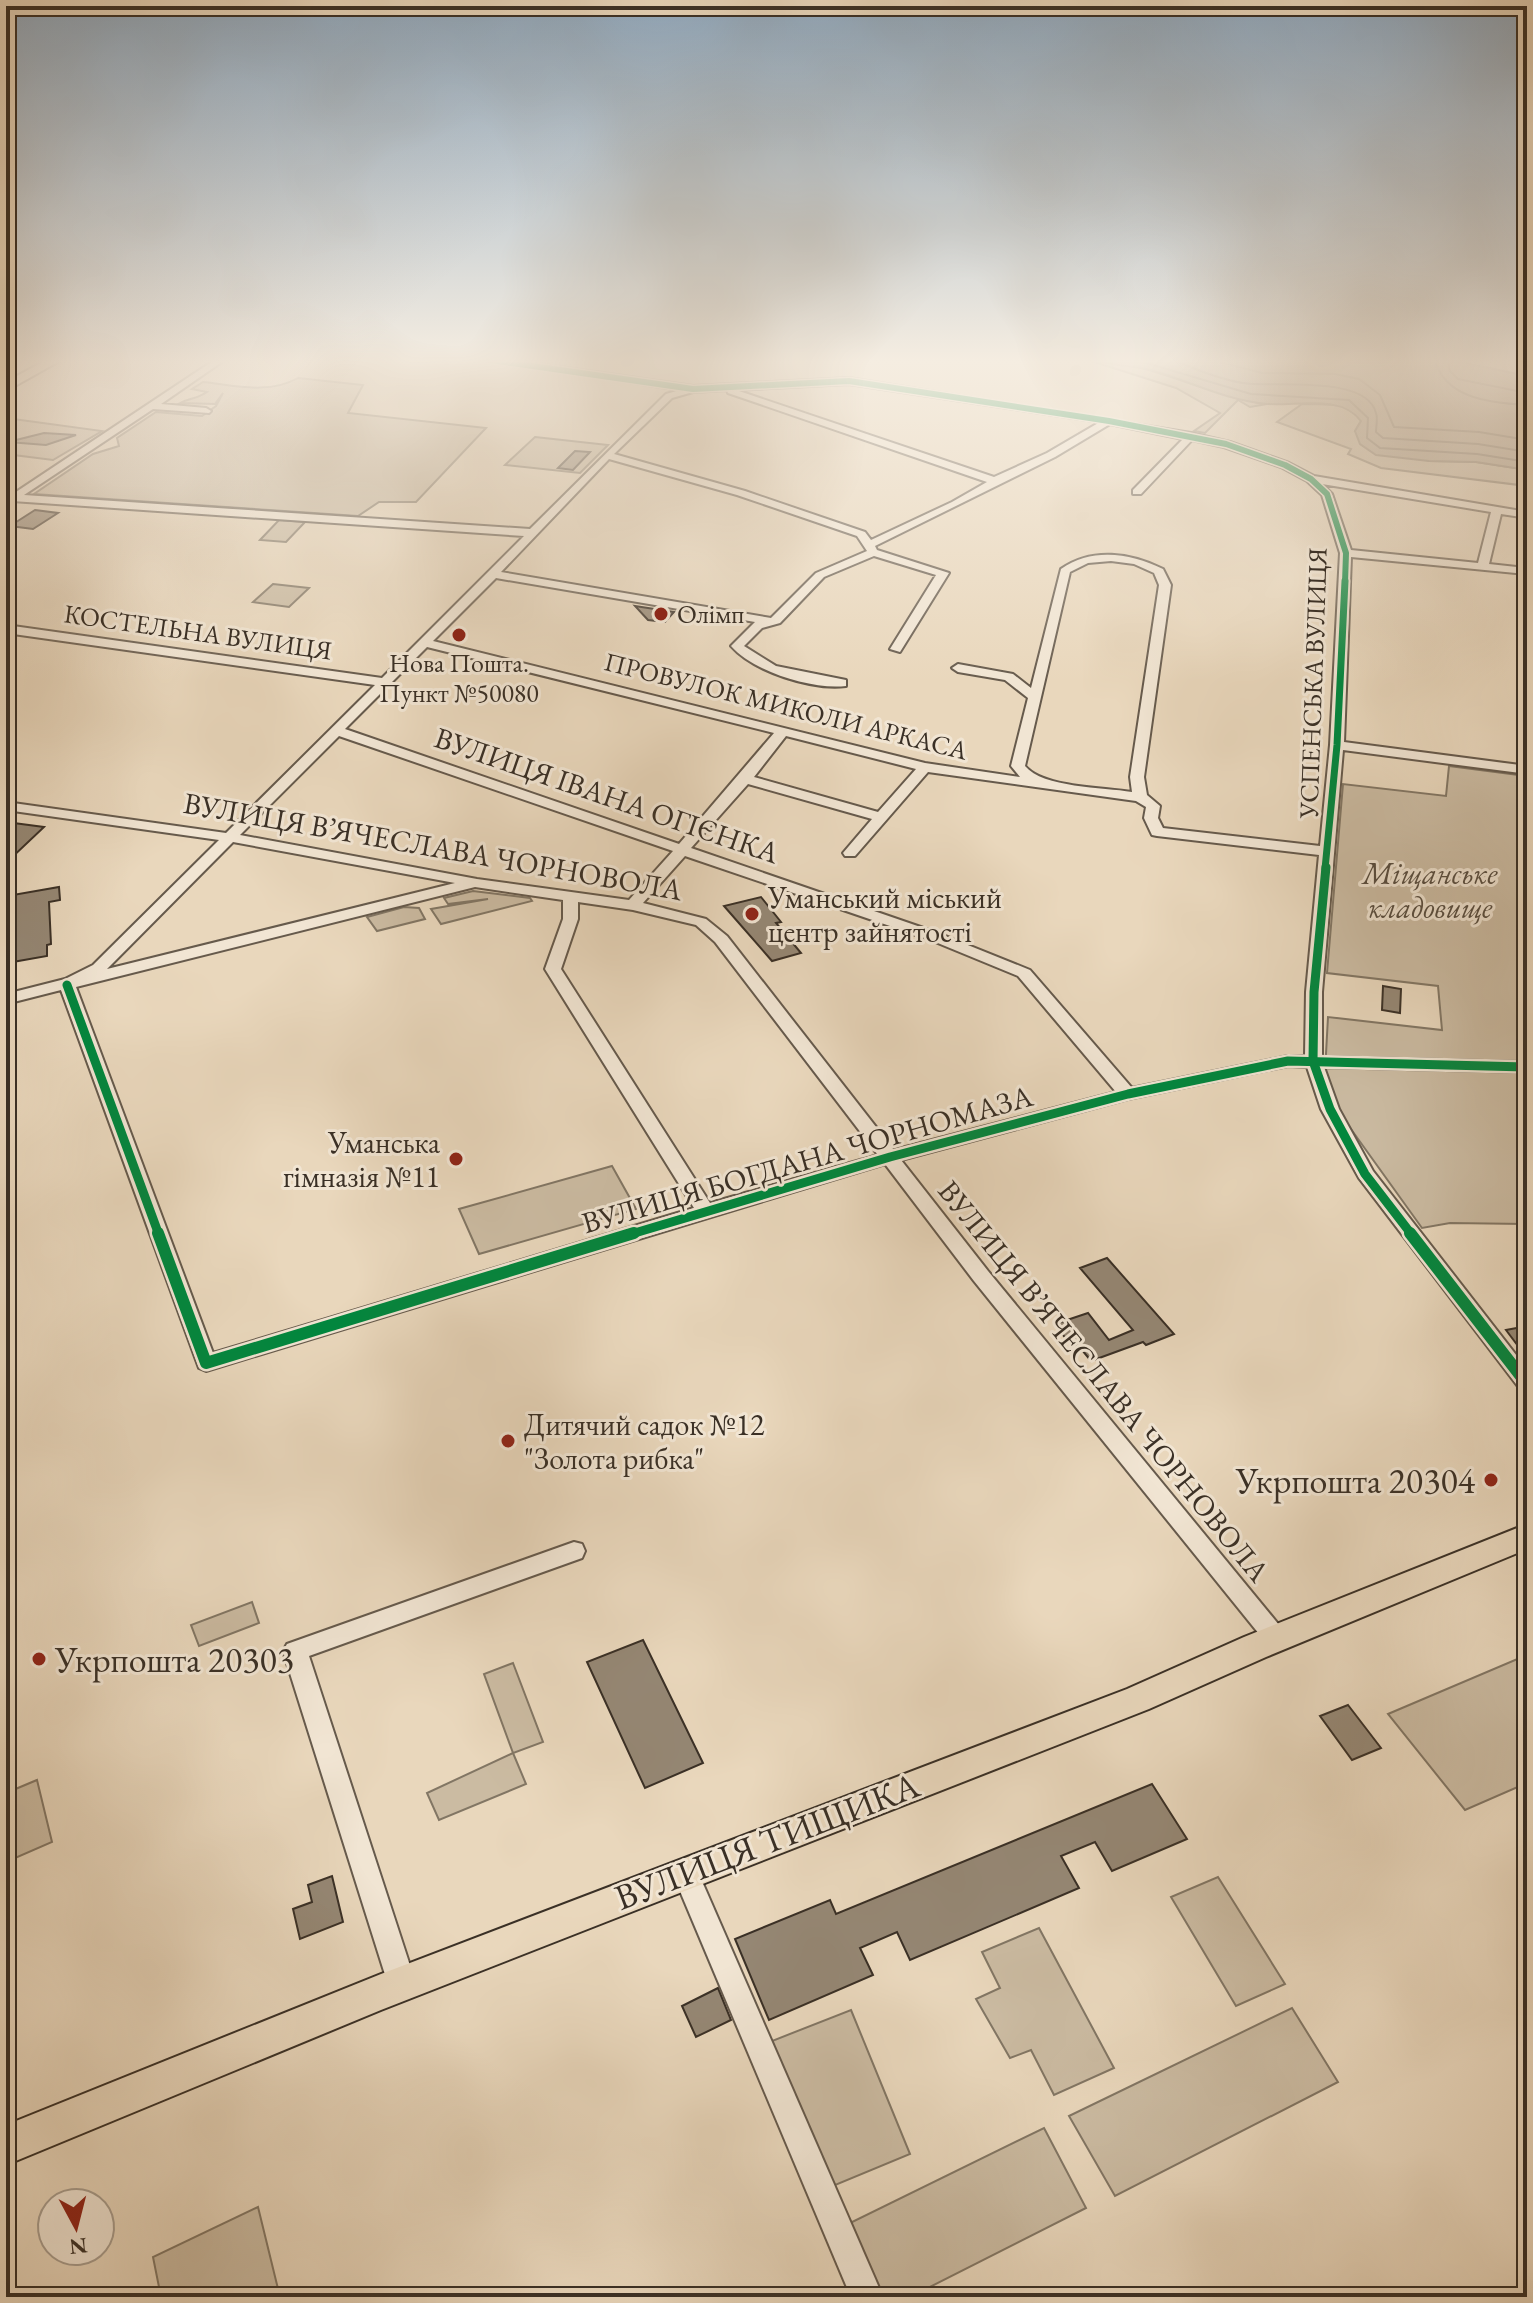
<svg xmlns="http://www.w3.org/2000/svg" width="1533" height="2303" font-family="'EB Garamond',serif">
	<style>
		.green { fill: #cbbba2; stroke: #827664; stroke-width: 2 }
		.water { fill: #ae9e89; stroke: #807261; stroke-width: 2 }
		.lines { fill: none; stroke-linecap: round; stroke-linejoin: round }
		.shore { stroke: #746758; stroke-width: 2 }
		.building { fill: #958774; stroke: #3a3026; stroke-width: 2 }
		.minor-casing { stroke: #665a4c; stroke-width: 4 }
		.major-casing { stroke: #3a3026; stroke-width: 4 }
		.minor { fill: #f1e5d3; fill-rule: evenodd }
		.major { fill: #e9d7bc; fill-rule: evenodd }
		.cycleway-far3-casing { stroke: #f1e5d3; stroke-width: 9 }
		.cycleway-far2-casing { stroke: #f1e5d3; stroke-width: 11 }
		.cycleway-far1-casing { stroke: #f1e5d3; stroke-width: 14 }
		.cycleway-casing { stroke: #f1e5d3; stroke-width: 17 }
		.cycleway-far3 { stroke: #00873e; stroke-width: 6 }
		.cycleway-far2 { stroke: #00873e; stroke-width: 7 }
		.cycleway-far1 { stroke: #00873e; stroke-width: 9 }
		.cycleway { stroke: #00873e; stroke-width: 12 }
		.poi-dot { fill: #8f2418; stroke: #f1e5d3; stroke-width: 3 }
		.labels { text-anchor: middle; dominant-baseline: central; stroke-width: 6; stroke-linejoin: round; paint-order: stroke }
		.far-poi-label { font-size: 26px; fill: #3a3026; stroke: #f1e5d3; text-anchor: start }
		.far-street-label { font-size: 26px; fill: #3a3026; stroke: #f1e5d3 }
		.street-label { font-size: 30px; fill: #3a3026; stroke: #f1e5d3 }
		.park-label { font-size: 30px; font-style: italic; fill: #574c3f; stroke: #f1e5d3 }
		.poi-label { font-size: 30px; fill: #3a3026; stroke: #f1e5d3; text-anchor: start }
		.near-poi-label { font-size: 36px; fill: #3a3026; stroke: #f1e5d3; text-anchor: end }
		.near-street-label { font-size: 36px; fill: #3a3026; stroke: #f1e5d3 }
	</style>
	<rect width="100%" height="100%" fill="#e9d7bc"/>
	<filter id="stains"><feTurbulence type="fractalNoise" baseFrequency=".0025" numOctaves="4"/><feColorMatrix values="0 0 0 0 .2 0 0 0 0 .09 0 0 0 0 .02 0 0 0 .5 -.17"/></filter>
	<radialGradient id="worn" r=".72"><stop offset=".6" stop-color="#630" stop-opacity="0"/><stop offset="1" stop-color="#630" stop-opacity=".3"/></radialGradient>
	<g class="green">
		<path d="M1085 359C1144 359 1207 396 1267 404L1250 407 1238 400 1205 433 1194 431 1220 413 1176 388Z"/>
		<path d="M298 378 363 385 348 413 486 428 416 502H379L358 516 34 494 93 454 119 446 117 438 156 412 202 416 216 406 223 393 215 404 180 403C189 398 197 399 207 392L192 389 203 382C233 385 268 395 298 378Z"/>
		<path d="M1302 404C1327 405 1345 400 1361 421L1355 431 1429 461 1476 462 1527 470V486L1381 468 1348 454 1351 449 1277 422Z"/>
		<path d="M6 418 102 431 53 460 6 454Z"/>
		<path d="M535 437 608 445 580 473 505 465Z"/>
		<path d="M279 520 305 522 286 542 260 540Z"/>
		<path d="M273 584 309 588 289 607 253 602Z"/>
		<path d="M1449 766 1527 776V1224L1450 1223 1422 1228 1343 1118 1332 1097 1325 1072 1328 1017 1442 1030 1438 986 1327 973 1343 784 1446 796Z"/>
		<path d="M473 891 530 898 532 901 441 924 431 909 488 899 448 904 444 898Z"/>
		<path d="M404 907 419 908 425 919 377 931 367 917Z"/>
		<path d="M612 1166 636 1209 479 1254 459 1209Z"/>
		<path d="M252 1602 259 1623 199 1646 191 1625Z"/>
		<path d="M1527 1655V1783L1465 1810 1388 1714Z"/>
		<path d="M513 1663 543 1742 513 1753 526 1784 439 1820 427 1793 513 1753 484 1674Z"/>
		<path d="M37 1780 52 1842 6 1862V1793Z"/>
		<path d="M1218 1877 1285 1984 1236 2006 1171 1897Z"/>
		<path d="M1039 1928 1114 2068 1054 2095 1031 2050 1010 2058 976 1999 1000 1988 982 1952Z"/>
		<path d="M1292 2008 1338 2082 1115 2196 1069 2116Z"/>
		<path d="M851 2010 910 2154 828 2188 772 2041Z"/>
		<path d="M1044 2128 1086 2208 910 2297H879L848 2224Z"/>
		<path d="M258 2207 280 2297H161L153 2257Z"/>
	</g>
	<path class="water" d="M1093 359H1447L1527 376V470L1476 462 1429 461 1376 455 1360 444 1355 431 1361 421C1341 394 1298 406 1268 404 1227 401 1192 382 1154 371 1135 365 1113 367 1093 359Z"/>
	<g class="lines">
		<g class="shore">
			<path d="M1133 359 1251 394 1349 400 1368 418 1367 438 1380 448 1477 454 1527 462"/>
			<path d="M1172 359C1194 369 1219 379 1243 383 1273 388 1366 374 1376 413 1378 418 1376 427 1376 432L1383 438 1478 444 1527 452"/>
			<path d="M1209 359 1262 373 1335 374 1359 379 1380 395 1394 427 1479 432 1527 440"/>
			<path d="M1435 359C1444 399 1492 403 1527 405"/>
			<path d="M1447 359 1450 371 1458 379 1527 393"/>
		</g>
	</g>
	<g class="building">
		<path d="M44 433 76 435 46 445 8 442Z"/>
		<path d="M575 451 590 452 573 470 558 468Z"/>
		<path d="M35 510 58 513 33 529 10 526Z"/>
		<path d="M635 606 674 612 665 622 648 620Z"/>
		<path d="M6 822 44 827 6 863Z"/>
		<path d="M59 887 60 900 49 902 51 944 47 945V956L7 963V896Z"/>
		<path d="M761 897 781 922 776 923 801 953 772 961 724 906Z"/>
		<path d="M1383 986 1401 989 1400 1013 1382 1010Z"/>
		<path d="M1107 1258 1174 1334 1146 1345 1143 1342 1091 1361 1078 1345 1072 1347 1055 1324 1088 1313 1109 1340 1133 1330 1080 1268Z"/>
		<path d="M1527 1326V1358L1506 1330Z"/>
		<path d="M643 1640 703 1763 645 1788 587 1662Z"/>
		<path d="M1348 1705 1381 1748 1352 1760 1320 1716Z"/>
		<path d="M1152 1784 1187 1839 1112 1871 1095 1842 1061 1856 1079 1888 910 1960 897 1932 860 1948 873 1975 769 2020 735 1939 830 1900 836 1914Z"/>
		<path d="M332 1876 343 1922 300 1939 293 1909 312 1902 308 1885Z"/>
		<path d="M718 1988 731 2020 696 2037 682 2006Z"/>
	</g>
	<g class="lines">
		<defs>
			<g id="minor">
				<path d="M216 359H226L161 404 206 408 211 411 209 413 153 409 24 495 530 529 666 394 680 390 480 359H505L693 386 849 378 1191 433 1230 442 1289 463 1314 476 1527 512V518L1501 514 1489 564 1527 568V574L1351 557 1344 742 1527 766V774L1343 750 1322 992V1057L1527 1062V1072L1324 1067 1339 1109 1373 1171 1527 1369V1392L1520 1389 1359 1178 1321 1109 1307 1067 1288 1066 1128 1099 901 1160 988 1271 1284 1631 1288 1638 1284 1645 1276 1648 1268 1645 974 1281 885 1164 206 1371 199 1368 61 990 6 1004V994L65 979 93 965 219 840 6 810V802L226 833 375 685 6 633V625L382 678 524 536 12 501 7 498ZM849 384 1100 422 1047 453 994 477 736 390ZM727 390 728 393 987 482 952 502 871 540 865 532 745 491 614 454 672 398 693 392ZM1110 424 1183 439 1133 490V494H1141L1192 440 1224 447 1281 467 1307 481 1322 495 1340 553 1330 745 1320 846 1163 828 1158 818 1160 806 1147 795 1144 777 1171 585 1163 569C1131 553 1092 547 1061 569L1031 688 1013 674 958 664 952 668 958 672 1005 680 1028 698 1011 766 1020 777 925 763 433 641 496 578 755 622 731 646C754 672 812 690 846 686V680L776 666 744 646 762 628 780 623 824 577 874 556 936 575 890 649 900 652 949 573 877 550 875 546 1055 457ZM609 459 737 495 857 536 867 551 816 573 771 618 501 572ZM1322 484 1491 512 1478 563 1351 550 1332 494ZM1111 561 1134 564 1154 573 1159 585 1130 777 1132 792C1103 787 1043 788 1025 766L1070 572 1088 563ZM427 647 774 733 679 844 345 729ZM339 736 673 851 629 900 477 879 240 835ZM786 736 916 769 878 812 754 777ZM928 772 1136 801 1146 807 1144 818 1152 835 1157 836 1319 855 1306 992 1305 1056H1288L1132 1088 1030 970 938 933 691 848 748 784 872 819 843 853 845 856H855ZM233 842 455 883 107 969ZM685 856 928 939 1018 976 1116 1092 894 1150 727 936 706 919 643 903ZM475 887 563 900V919L545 969 694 1208 213 1353 76 987ZM578 902 633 910 696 925 715 942 878 1155 710 1203 561 969 578 919Z"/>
				<path d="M574 1542 582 1544 585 1551 582 1558 309 1656 416 1984 412 1994 402 1998 392 1994 388 1984 283 1651 287 1644Z"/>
				<path d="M685 1860 694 1863 883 2297H851L672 1872 676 1863Z"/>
			</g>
			<g id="major">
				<path d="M48 359H63L6 391V382Z"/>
				<path d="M1527 1524V1549L1266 1657 1149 1709 381 2010 6 2165V2125L381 1974 1127 1689 1244 1637Z"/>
			</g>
		</defs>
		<use href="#minor" class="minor-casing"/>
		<use href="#major" class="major-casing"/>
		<use href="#minor" class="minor"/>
		<use href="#major" class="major"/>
		<defs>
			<path id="cycleway-far3" d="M484 359 693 389 849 381 1109 421 1226 444 1285 465 1311 479 1327 494 1346 553 1345 583"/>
			<path id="cycleway-far2" d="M1325 869 1337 745 1345 581"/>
			<g id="cycleway-far1">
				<path d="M1326 867 1314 992 1313 1061 1330 1109 1365 1174 1412 1235"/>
				<path d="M67 985 159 1235"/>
				<path d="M628 1235 890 1157 1128 1094 1288 1061 1527 1067"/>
			</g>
			<g id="cycleway">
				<path d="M158 1233 206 1363 634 1233"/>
				<path d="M1410 1233 1527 1384"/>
			</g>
		</defs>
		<use href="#cycleway-far3" class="cycleway-far3-casing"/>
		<use href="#cycleway-far2" class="cycleway-far2-casing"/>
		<use href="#cycleway-far1" class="cycleway-far1-casing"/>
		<use href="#cycleway" class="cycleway-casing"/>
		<use href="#cycleway-far3" class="cycleway-far3"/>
		<use href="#cycleway-far2" class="cycleway-far2"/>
		<use href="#cycleway-far1" class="cycleway-far1"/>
		<use href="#cycleway" class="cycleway"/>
	</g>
	<linearGradient id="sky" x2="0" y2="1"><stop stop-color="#91abc2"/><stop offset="0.53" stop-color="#f5ede1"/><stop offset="1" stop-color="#f5ede1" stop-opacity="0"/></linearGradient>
	<rect width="1533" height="682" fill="url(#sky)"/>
	<g class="poi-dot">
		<circle cx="661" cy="614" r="8"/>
		<circle cx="459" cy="635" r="8"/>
		<circle cx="752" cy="914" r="8"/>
		<circle cx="456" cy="1159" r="8"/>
		<circle cx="508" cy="1441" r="8"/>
		<circle cx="1491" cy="1480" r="8"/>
		<circle cx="39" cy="1659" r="8"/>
	</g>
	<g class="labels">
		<g class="far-poi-label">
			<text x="677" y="614">Олімп</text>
			<text x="459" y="663" text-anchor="middle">Нова Пошта.<tspan x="459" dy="30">Пункт №50080</tspan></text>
		</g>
		<g class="far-street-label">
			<text transform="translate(198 632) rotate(8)">КОСТЕЛЬНА ВУЛИЦЯ</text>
			<text transform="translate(1313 683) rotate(-88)">УСПЕНСЬКА ВУЛИЦЯ</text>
			<text transform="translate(786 706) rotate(14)">ПРОВУЛОК МИКОЛИ АРКАСА</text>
		</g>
		<g class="street-label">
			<text transform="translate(607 795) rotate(19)">ВУЛИЦЯ ІВАНА ОГІЄНКА</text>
			<text transform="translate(433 846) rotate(10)">ВУЛИЦЯ В’ЯЧЕСЛАВА ЧОРНОВОЛА</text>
			<text transform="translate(807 1159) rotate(-16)">ВУЛИЦЯ БОГДАНА ЧОРНОМАЗА</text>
			<text transform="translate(1104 1381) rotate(51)">ВУЛИЦЯ В’ЯЧЕСЛАВА ЧОРНОВОЛА</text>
		</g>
		<g class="park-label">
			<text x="1430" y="873">Міщанське<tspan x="1430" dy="34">кладовище</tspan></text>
		</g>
		<g class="poi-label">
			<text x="768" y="897">Уманський міський<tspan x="768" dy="34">центр зайнятості</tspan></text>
			<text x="440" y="1142" text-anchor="end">Уманська<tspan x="440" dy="34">гімназія №11</tspan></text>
			<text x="524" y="1424">Дитячий садок №12<tspan x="524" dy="34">"Золота рибка"</tspan></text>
		</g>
		<g class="near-poi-label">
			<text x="1475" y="1480">Укрпошта 20304</text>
			<text x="55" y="1659" text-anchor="start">Укрпошта 20303</text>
		</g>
		<g class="near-street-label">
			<text transform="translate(767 1841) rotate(-21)">ВУЛИЦЯ ТИЩИКА</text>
		</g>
	</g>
	<rect width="1533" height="2303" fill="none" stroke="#e9d7bc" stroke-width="32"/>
	<rect x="8" y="8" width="1517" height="2287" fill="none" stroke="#3a3026" stroke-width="4"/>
	<rect x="16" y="16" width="1501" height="2271" fill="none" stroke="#3a3026" stroke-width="2"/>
	<g transform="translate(76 2227) rotate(173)"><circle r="38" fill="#f1e5d3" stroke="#a89d8e" stroke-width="2"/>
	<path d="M0-6L14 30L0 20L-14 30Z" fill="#8f2418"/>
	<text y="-12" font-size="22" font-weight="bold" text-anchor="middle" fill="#3a3026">N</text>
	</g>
	<rect width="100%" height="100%" filter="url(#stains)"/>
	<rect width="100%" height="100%" fill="url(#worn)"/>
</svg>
